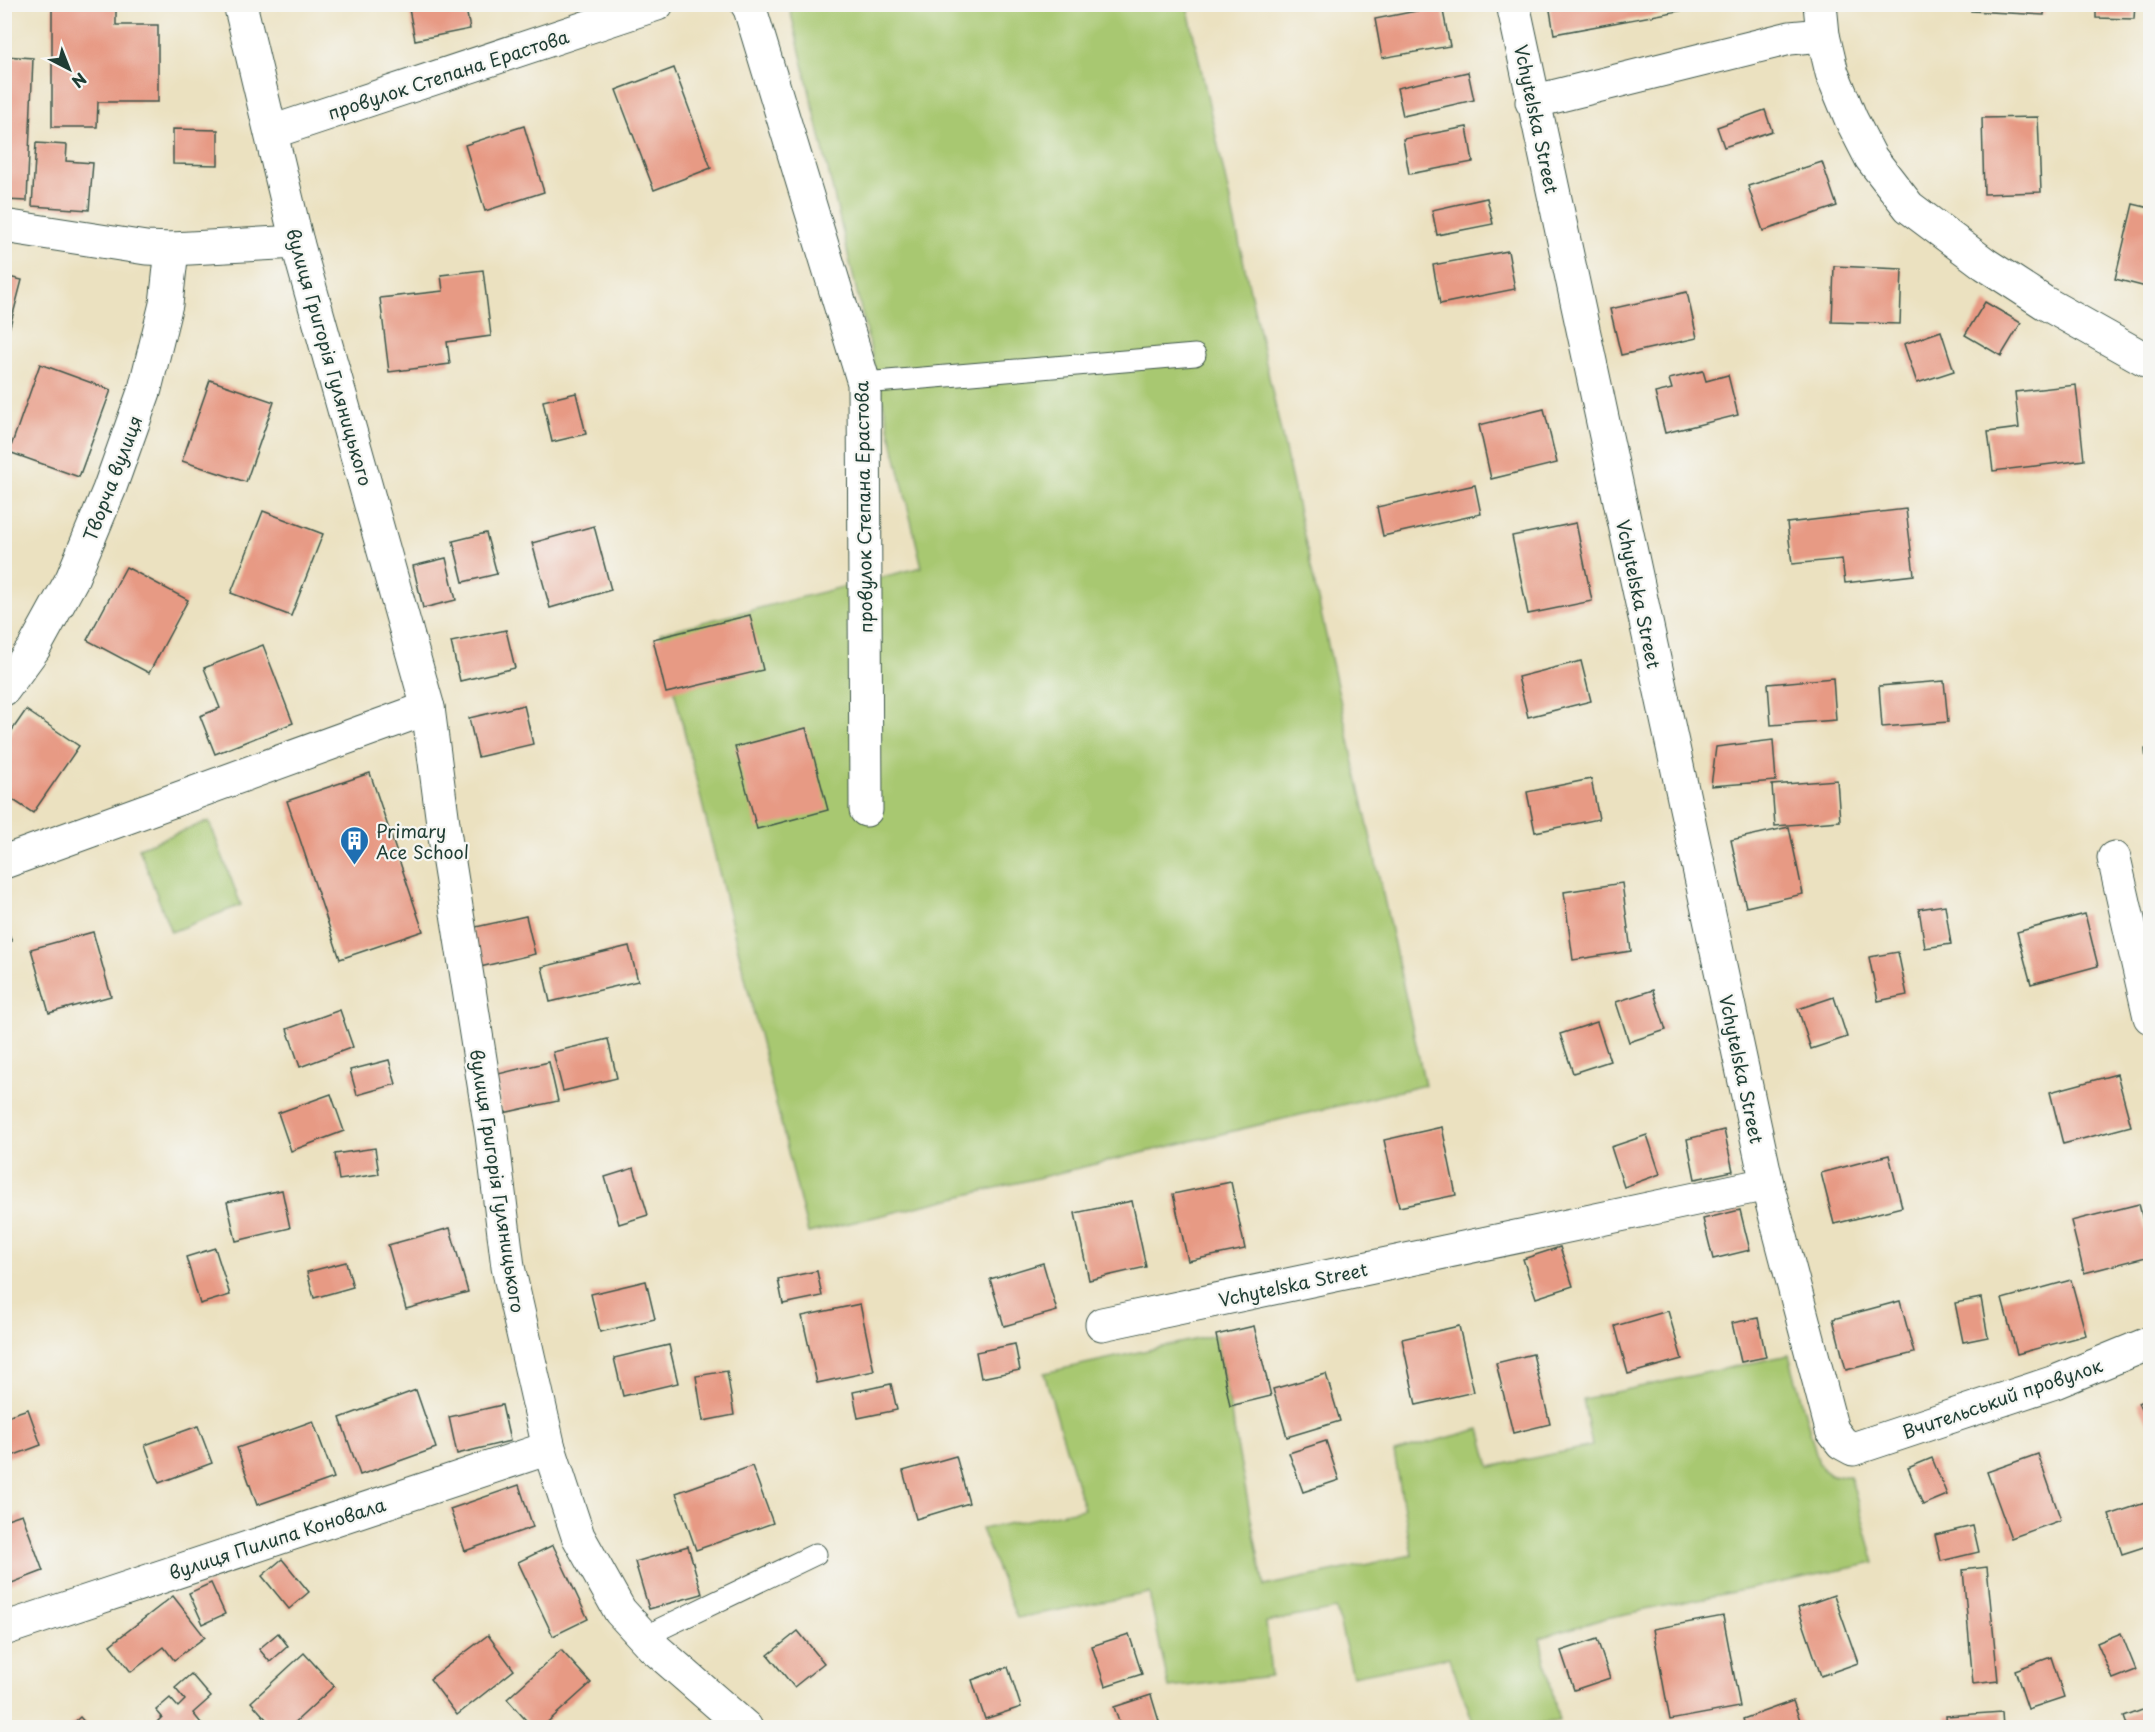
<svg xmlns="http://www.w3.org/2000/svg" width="2155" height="1732" font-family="'Playpen Sans',sans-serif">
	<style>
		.green { fill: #a8c871; stroke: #648252; stroke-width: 1.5 }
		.building { fill: #e79a84 }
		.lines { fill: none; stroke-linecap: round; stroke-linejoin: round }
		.lane-casing { stroke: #3e5649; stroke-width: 23 }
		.street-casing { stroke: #3e5649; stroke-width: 35 }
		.lane { stroke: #fff; stroke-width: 21 }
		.street { stroke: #fff; stroke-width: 33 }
		.labels { text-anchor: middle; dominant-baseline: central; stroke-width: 4.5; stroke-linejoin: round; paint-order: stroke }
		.street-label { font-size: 18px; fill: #1f3d34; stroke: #f6f6f2 }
		.poi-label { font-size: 18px; fill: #1f3d34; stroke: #f6f6f2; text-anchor: start }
	</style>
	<rect width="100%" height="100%" fill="#f6f6f2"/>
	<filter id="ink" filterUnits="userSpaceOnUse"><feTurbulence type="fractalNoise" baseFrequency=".0167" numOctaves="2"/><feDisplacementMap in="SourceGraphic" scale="12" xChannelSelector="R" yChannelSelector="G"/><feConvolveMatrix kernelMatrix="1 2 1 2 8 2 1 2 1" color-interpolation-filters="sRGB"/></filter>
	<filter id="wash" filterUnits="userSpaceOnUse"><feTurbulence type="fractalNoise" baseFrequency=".008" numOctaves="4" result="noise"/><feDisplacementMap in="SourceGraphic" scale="24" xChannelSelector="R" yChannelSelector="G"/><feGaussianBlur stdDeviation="1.35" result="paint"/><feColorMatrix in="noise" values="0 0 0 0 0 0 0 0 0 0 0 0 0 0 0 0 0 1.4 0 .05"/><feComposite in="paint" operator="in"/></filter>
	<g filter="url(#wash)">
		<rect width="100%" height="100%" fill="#ebe1c0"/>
		<g class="green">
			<path d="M789 5H1187L1425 1085 808 1233 660 633 922 567Z"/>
			<path d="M209 821 241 905 171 932 139 848Z"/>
			<path d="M1216 1335 1264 1586 1412 1555 1394 1452 1480 1429 1490 1467 1592 1446 1583 1399 1789 1355 1819 1464C1828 1477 1836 1477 1850 1476L1875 1563 1606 1618 1540 1638 1559 1721 1518 1727H1475L1449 1657 1353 1676 1336 1609 1266 1622 1271 1676 1169 1688 1149 1593 1017 1618 981 1529 1084 1509 1044 1373Z"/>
		</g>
		<g id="blocks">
			<g class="building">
				<path d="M52 4H116V25H158V102H98L97 127H52Z"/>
				<path d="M408 4H465L470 29 415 40Z"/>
				<path d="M1549 4H1706V6L1554 34Z"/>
				<path d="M1971 4H2045L2044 15 1971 11Z"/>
				<path d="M2096 4H2135L2134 19 2096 18Z"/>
				<path d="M1442 6 1450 46 1382 58 1375 19Z"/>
				<path d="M4 56 33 58 27 201 4 200Z"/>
				<path d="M674 68 711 168 654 190 616 90Z"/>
				<path d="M1468 72 1474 100 1403 116 1397 88Z"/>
				<path d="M1765 110 1772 131 1724 147 1717 127Z"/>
				<path d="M2038 117 2041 192 1984 194 1982 118Z"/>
				<path d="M524 126 544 192 485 211 465 145Z"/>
				<path d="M1467 127 1473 162 1409 174 1403 139Z"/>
				<path d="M173 129 218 130V165L173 164Z"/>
				<path d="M36 143 67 145 66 161 93 163 89 210 32 206Z"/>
				<path d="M1822 162 1837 206 1763 231 1748 186Z"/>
				<path d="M1487 198 1493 224 1437 235 1432 210Z"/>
				<path d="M2133 204 2150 208V288L2115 279Z"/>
				<path d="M1508 251 1515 289 1440 304 1433 265Z"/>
				<path d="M1834 266 1902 269 1900 324 1832 322Z"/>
				<path d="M483 270 491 336 447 342 450 364 389 372 380 298 443 291 441 275Z"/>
				<path d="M4 276 22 280 5 345H4Z"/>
				<path d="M1687 292 1697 338 1621 355 1610 309Z"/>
				<path d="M1985 302 2021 323 2001 356 1965 335Z"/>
				<path d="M1941 331 1954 371 1917 383 1904 344Z"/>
				<path d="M40 364 111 390 79 477 9 452Z"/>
				<path d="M1703 371 1706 381 1728 375 1738 415 1665 433 1655 393 1672 389 1669 379Z"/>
				<path d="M210 380 274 402 246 482 182 461Z"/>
				<path d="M2076 385 2084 460 1993 471 1988 432 2019 428 2015 392Z"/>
				<path d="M576 393 586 434 552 442 543 401Z"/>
				<path d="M1544 409 1557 463 1491 479 1479 425Z"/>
				<path d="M1475 485 1481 514 1383 536 1377 507Z"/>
				<path d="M1906 509 1914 575 1845 583 1842 559 1792 564 1787 523Z"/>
				<path d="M263 511 323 534 291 616 231 593Z"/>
				<path d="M1576 523 1592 601 1528 614 1512 536Z"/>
				<path d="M594 526 611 590 550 608 532 543Z"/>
				<path d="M486 533 497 574 463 582 453 541Z"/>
				<path d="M446 558 456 600 423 608 413 566Z"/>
				<path d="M126 567 188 600 149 673 87 640Z"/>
				<path d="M750 615 763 670 666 693 653 639Z"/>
				<path d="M506 630 515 668 460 681 451 642Z"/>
				<path d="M263 645 293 723 215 754 200 716 220 708 204 668Z"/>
				<path d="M1581 661 1591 701 1528 717 1518 677Z"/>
				<path d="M1833 678 1836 720 1771 725 1768 684Z"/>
				<path d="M1944 681 1948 722 1882 727 1879 686Z"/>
				<path d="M524 705 533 744 478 757 469 718Z"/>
				<path d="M26 710 79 746 33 813 4 794V742Z"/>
				<path d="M806 728 828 810 757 829 735 747Z"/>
				<path d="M1773 740 1776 781 1711 786 1716 747Z"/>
				<path d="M2150 748V771H2147L2145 749Z"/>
				<path d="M370 773 423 931 340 959 287 801Z"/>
				<path d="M1591 779 1599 819 1535 832 1527 792Z"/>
				<path d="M1837 780 1840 821 1775 826 1772 785Z"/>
				<path d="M1789 827 1803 894 1746 907 1731 840Z"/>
				<path d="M1622 883 1631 951 1573 960 1564 892Z"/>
				<path d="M1945 905 1951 944 1925 948 1919 909Z"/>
				<path d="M2085 914 2098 966 2031 984 2017 932Z"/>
				<path d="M526 916 535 954 480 967 471 928Z"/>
				<path d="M4 922 12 941 4 943Z"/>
				<path d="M93 932 111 996 49 1013 31 949Z"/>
				<path d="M629 946 638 981 550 1002 542 967Z"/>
				<path d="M1898 952 1907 995 1878 1001 1869 957Z"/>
				<path d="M1653 990 1666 1030 1629 1042 1616 1002Z"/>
				<path d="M1834 997 1847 1037 1811 1049 1798 1009Z"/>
				<path d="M340 1010 353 1047 300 1067 287 1029Z"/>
				<path d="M1597 1022 1610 1061 1573 1073 1560 1034Z"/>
				<path d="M608 1039 617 1078 563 1091 553 1052Z"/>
				<path d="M389 1060 396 1084 357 1095 350 1070Z"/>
				<path d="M549 1062 558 1101 503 1113 494 1075Z"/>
				<path d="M2117 1074 2131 1126 2063 1144 2050 1092Z"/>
				<path d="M331 1094 344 1131 291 1151 278 1113Z"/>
				<path d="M1442 1127 1456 1195 1399 1207 1384 1140Z"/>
				<path d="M1724 1130 1733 1171 1695 1179 1687 1139Z"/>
				<path d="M1647 1135 1660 1174 1624 1187 1611 1147Z"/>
				<path d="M375 1148 379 1174 339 1180 335 1154Z"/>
				<path d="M1889 1155 1902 1207 1834 1224 1821 1173Z"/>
				<path d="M634 1168 648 1215 619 1224 605 1177Z"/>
				<path d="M1231 1182 1245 1249 1188 1261 1173 1194Z"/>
				<path d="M282 1190 290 1228 236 1241 227 1202Z"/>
				<path d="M1132 1201 1146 1267 1089 1280 1075 1213Z"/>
				<path d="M2139 1204 2150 1248V1256L2084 1273 2071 1221Z"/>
				<path d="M1740 1210 1750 1250 1713 1259 1703 1219Z"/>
				<path d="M450 1228 468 1292 406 1309 388 1245Z"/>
				<path d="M1560 1247 1573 1286 1536 1298 1523 1259Z"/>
				<path d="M215 1248 230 1295 200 1304 186 1257Z"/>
				<path d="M346 1262 353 1287 314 1298 307 1272Z"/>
				<path d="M1043 1263 1057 1311 1004 1326 990 1279Z"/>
				<path d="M817 1271 822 1296 783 1304 778 1279Z"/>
				<path d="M2071 1280 2086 1335 2017 1354 2002 1299Z"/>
				<path d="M646 1281 655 1319 600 1332 591 1294Z"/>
				<path d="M1981 1298 1988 1337 1963 1342 1955 1303Z"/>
				<path d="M1900 1301 1914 1353 1846 1370 1833 1319Z"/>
				<path d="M860 1304 874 1371 817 1383 802 1316Z"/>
				<path d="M1668 1311 1682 1359 1628 1374 1615 1326Z"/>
				<path d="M1758 1318 1766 1357 1741 1362 1732 1323Z"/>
				<path d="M1254 1326 1271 1396 1230 1406 1216 1335Z"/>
				<path d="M1459 1326 1474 1392 1416 1405 1402 1339Z"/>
				<path d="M1015 1344 1020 1370 981 1378 976 1352Z"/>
				<path d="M669 1345 678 1383 623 1396 614 1358Z"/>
				<path d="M1533 1354 1550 1424 1513 1433 1496 1363Z"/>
				<path d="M727 1371 734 1415 703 1421 696 1376Z"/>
				<path d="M1326 1374 1340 1421 1287 1437 1273 1389Z"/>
				<path d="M891 1384 897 1410 858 1418 853 1392Z"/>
				<path d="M416 1390 436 1448 360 1475 340 1418Z"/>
				<path d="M2150 1397V1428L2138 1403Z"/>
				<path d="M502 1405 510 1441 457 1454 449 1417Z"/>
				<path d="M28 1409 41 1445 4 1459V1417Z"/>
				<path d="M313 1421 334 1478 257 1505 237 1448Z"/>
				<path d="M198 1426 212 1463 159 1483 145 1445Z"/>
				<path d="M1326 1441 1339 1480 1303 1492 1289 1453Z"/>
				<path d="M2038 1454 2061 1520 2011 1538 1987 1472Z"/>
				<path d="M956 1456 969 1503 916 1519 903 1471Z"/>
				<path d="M1932 1458 1947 1495 1923 1505 1908 1468Z"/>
				<path d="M752 1466 773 1523 696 1550 676 1493Z"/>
				<path d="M519 1485 533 1527 465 1551 450 1509Z"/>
				<path d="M2145 1503 2150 1518V1545L2122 1554 2109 1515Z"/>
				<path d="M22 1514 43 1571 4 1586V1520Z"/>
				<path d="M1973 1526 1979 1552 1941 1561 1935 1535Z"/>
				<path d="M553 1545 588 1619 553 1636 518 1562Z"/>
				<path d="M688 1546 702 1594 649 1609 635 1562Z"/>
				<path d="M282 1559 309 1592 289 1609 262 1576Z"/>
				<path d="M1987 1567 1998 1681 1973 1684 1963 1570Z"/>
				<path d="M211 1583 225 1614 203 1624 189 1593Z"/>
				<path d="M1834 1595 1858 1663 1821 1676 1798 1608Z"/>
				<path d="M173 1596 205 1637 174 1660 164 1647 131 1672 110 1645Z"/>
				<path d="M1723 1616 1740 1707 1670 1720 1653 1629Z"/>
				<path d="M798 1631 824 1663 794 1687 768 1655Z"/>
				<path d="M278 1633 288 1646 270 1662 259 1649Z"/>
				<path d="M2121 1633 2136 1670 2113 1679 2097 1643Z"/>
				<path d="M1129 1634 1142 1674 1105 1686 1092 1646Z"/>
				<path d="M488 1635 514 1670 457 1715 430 1679Z"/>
				<path d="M1597 1639 1610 1678 1574 1690 1561 1651Z"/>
				<path d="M561 1650 591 1683 541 1728H533L507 1699Z"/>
				<path d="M304 1653 334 1686 289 1728H274L251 1702Z"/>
				<path d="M2051 1657 2064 1697 2028 1709 2015 1670Z"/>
				<path d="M1008 1667 1021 1707 985 1719 972 1680Z"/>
				<path d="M191 1674 211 1697 193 1713 205 1728H151L162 1717 156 1710 170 1698 178 1707 185 1700 175 1688Z"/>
				<path d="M1151 1695 1161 1728H1121L1114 1707Z"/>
				<path d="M1793 1701 1803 1728H1746L1743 1719Z"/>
				<path d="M2150 1707V1728H2128L2124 1717Z"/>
				<path d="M2002 1712 2003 1728H1947L1946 1716Z"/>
				<path d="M80 1717 90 1728H68Z"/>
			</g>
		</g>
	</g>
	<g filter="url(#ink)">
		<use href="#blocks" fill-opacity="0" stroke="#3e5649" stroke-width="1.5"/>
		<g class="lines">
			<defs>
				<g id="lane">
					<path d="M864 383 1195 355"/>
					<path d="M652 1646 660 1629 816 1554"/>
				</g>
				<g id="street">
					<path d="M240 4 297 242 428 708 444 831 492 1135 508 1267 549 1448 578 1536 620 1611 652 1646 746 1728"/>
					<path d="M747 4 750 9 864 383 866 810"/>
					<path d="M1513 4 1767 1184 1832 1430 1842 1443 1853 1449 2055 1382 2150 1343"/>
					<path d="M1820 4 1823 35 1832 73 1851 119 1871 158 1909 207 1985 264 2045 303 2150 362"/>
					<path d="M1532 102 1790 38 1823 35"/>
					<path d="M272 132 657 4"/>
					<path d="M4 226 146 248 172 249 297 242"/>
					<path d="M4 689 34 648 72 579 109 490 145 389 166 304 172 249"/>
					<path d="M2114 858 2150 1017"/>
					<path d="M4 862 428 708"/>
					<path d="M1102 1324 1767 1184"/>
					<path d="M4 1629 549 1448"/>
				</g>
			</defs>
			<use href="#lane" class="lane-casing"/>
			<use href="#street" class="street-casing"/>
			<use href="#lane" class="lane"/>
			<use href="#street" class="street"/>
		</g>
	</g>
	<defs>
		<symbol id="building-pin" viewBox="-11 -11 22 30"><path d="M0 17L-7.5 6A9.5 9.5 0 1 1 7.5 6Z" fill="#1f6fb2" stroke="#f6f6f2"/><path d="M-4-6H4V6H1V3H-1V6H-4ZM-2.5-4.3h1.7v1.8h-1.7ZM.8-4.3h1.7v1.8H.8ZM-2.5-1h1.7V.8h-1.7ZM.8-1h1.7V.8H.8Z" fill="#fff"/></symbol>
	</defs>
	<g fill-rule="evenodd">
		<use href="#building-pin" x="338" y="824" width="33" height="45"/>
	</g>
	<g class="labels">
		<g class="street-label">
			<text transform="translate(448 74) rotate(-18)">провулок Степана Ерастова</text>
			<text transform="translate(1537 119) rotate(78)">Vchytelska Street</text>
			<text transform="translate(330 357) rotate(74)">вулиця Григорія Гуляницького</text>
			<text transform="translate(112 478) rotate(-69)">Творча вулиця</text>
			<text transform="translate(863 507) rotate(-91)">провулок Степана Ерастова</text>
			<text transform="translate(1639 594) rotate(78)">Vchytelska Street</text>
			<text transform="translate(1742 1069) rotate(78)">Vchytelska Street</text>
			<text transform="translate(498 1181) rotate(81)">вулиця Григорія Гуляницького</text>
			<text transform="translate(1293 1284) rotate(-12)">Vchytelska Street</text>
			<text transform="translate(2002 1398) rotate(-19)">Вчительський провулок</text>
			<text transform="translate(277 1538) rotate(-18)">вулиця Пилипа Коновала</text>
		</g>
		<g class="poi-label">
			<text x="376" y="830">Primary<tspan x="376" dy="21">Ace School</tspan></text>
		</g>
	</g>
	<rect width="2155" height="1732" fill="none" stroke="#f6f6f2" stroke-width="24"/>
	<g transform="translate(69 69) rotate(138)" stroke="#f6f6f2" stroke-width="4.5" paint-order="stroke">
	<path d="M0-4.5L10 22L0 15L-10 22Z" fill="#1f3d34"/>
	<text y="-9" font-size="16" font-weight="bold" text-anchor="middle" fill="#1f3d34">N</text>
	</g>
</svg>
